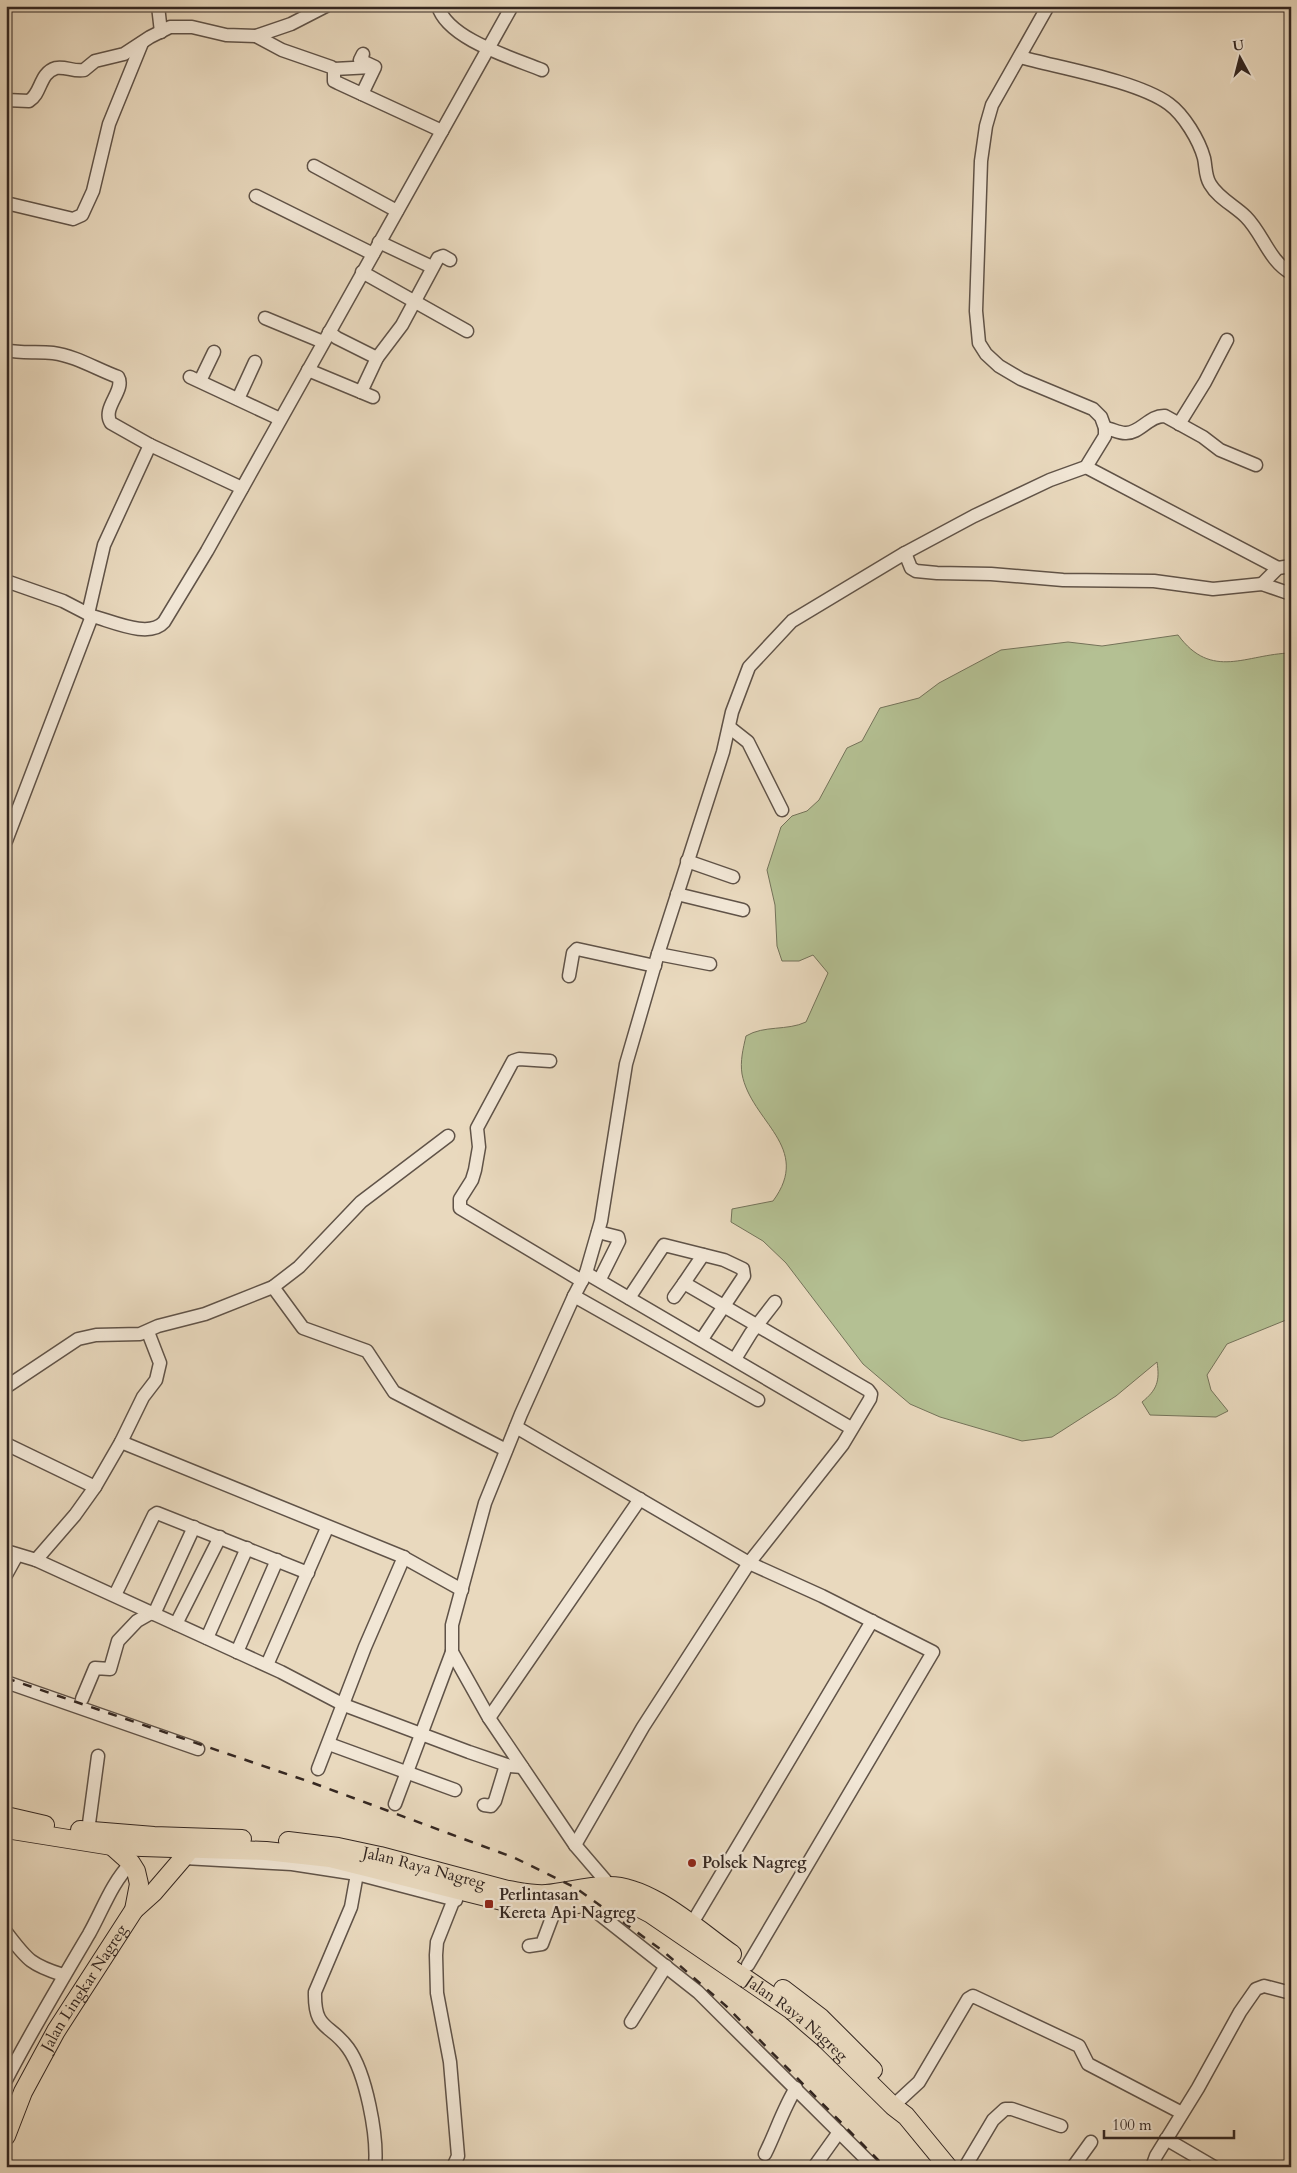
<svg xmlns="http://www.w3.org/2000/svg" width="1297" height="2173" font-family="Cardo,serif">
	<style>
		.green { fill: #b4c093; stroke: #74735a }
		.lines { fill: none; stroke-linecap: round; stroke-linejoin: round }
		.minor-casing { stroke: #605348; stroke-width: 15 }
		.highway-casing { stroke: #332621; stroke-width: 20 }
		.minor { stroke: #f1e6d5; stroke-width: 12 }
		.highway { stroke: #e9d9be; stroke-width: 18 }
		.rail { stroke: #332621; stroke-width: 2.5; stroke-dasharray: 9 9; stroke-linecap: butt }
		.poi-dot { fill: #8f2418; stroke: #f1e6d5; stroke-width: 2 }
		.labels { text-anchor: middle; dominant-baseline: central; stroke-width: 4.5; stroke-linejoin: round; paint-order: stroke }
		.poi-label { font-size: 16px; font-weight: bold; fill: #332621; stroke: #f1e6d5; text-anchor: start }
		.street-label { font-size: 16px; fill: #332621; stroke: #f1e6d5 }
	</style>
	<rect width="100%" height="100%" fill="#e9d9be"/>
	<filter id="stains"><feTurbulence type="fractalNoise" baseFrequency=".004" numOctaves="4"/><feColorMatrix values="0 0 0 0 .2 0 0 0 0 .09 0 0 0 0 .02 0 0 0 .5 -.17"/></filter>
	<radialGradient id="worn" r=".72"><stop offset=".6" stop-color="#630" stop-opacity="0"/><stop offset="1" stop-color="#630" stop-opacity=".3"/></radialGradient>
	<path class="green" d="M1178 635C1212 681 1246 654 1291 653V1318L1227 1344 1207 1375 1211 1390 1228 1411 1216 1417 1150 1415 1142 1402C1157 1390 1160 1381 1157 1362L1116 1396 1052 1437 1022 1441 940 1417 910 1404 863 1364 786 1263 763 1241 731 1222 732 1209 773 1201C813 1147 751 1122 742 1074 740 1061 743 1049 746 1036 764 1025 787 1031 806 1022L828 973 813 955 799 961H782L777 946 775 905 767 870 781 827 792 816 807 811 819 800 847 748 862 741 880 708 919 698 939 683 1001 650 1068 642 1102 646Z"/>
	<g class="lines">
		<defs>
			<g id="minor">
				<path d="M158 6 161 32"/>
				<path d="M438 6C447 39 513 58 542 70"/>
				<path d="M256 36 282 50 331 67 334 69V81L338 83 442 131"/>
				<path d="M1020 57C1060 68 1138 81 1169 104 1184 115 1199 140 1204 158 1206 167 1205 176 1210 184 1218 198 1235 206 1246 217 1263 234 1269 261 1291 273"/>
				<path d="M334 69 372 67"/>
				<path d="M362 94 375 67 360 60 363 54"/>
				<path d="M6 100 29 101C42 93 39 73 56 68 65 66 74 72 84 70L95 61 124 54 150 37 170 27H192L226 35 256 36 291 24 326 6"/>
				<path d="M314 166 397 211"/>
				<path d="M256 196 373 254"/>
				<path d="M6 203 73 219 82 215 93 191 109 124 142 43"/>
				<path d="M379 242 432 267"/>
				<path d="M362 272 467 331"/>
				<path d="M265 318 323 342"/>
				<path d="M329 332 337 338 377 358"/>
				<path d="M6 350C22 354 37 351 53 353 76 356 96 369 118 377 126 390 101 408 111 423L150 445 242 488"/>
				<path d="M308 370 373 397"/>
				<path d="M190 377 280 419"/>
				<path d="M200 381 214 352"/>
				<path d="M361 392 377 358 402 325 438 258 443 256 450 260"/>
				<path d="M238 399 255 362"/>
				<path d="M1179 424 1205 382 1227 340"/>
				<path d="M1105 428C1112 429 1119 433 1125 433 1140 434 1149 415 1165 416L1203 437 1220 450 1256 465"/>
				<path d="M1086 467 1278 568"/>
				<path d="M905 553 911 568 916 571 937 573 991 574 1063 580 1154 581 1213 589 1262 584 1291 594"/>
				<path d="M6 581 63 601 92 616"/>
				<path d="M1262 584 1278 568 1291 566"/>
				<path d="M88 614 104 545 150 445"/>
				<path d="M729 727 748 742 782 810"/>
				<path d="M6 841 92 616C112 621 149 639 164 622L207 551 512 6"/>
				<path d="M687 861 733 877"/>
				<path d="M677 894 743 910"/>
				<path d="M658 954 710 964"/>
				<path d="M569 976 573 953 577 949 655 966"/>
				<path d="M550 1061 519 1059 513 1061 477 1128 479 1147 475 1170 472 1180 460 1199V1208L582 1281"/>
				<path d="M598 1232 618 1237 619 1241 600 1279"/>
				<path d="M586 1273 851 1428"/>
				<path d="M273 1287 303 1328 367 1351 394 1392 506 1450"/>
				<path d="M574 1296 758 1400"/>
				<path d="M674 1297 684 1283"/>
				<path d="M629 1298 664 1245 724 1260 743 1269 744 1276 702 1339"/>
				<path d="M735 1359 751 1333 775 1302"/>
				<path d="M6 1387 78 1339 96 1335 140 1334 158 1326 205 1314 273 1287 299 1267 361 1202 448 1136"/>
				<path d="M516 1427 749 1563 843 1444 870 1399 871 1394 868 1390 684 1283 703 1255"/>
				<path d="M121 1442 401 1556 462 1590"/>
				<path d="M6 1444 95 1487"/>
				<path d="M6 1551 36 1560 75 1515 95 1487 121 1442 143 1397 156 1380 160 1363 148 1332"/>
				<path d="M36 1560 281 1672 344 1705 469 1752 510 1766 522 1767"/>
				<path d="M6 1575 17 1555"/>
				<path d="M115 1595 154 1515 157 1513 308 1573"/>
				<path d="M154 1614 194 1527"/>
				<path d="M176 1624 220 1537"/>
				<path d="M207 1638 247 1548"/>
				<path d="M237 1652 277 1560"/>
				<path d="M267 1665 327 1528"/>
				<path d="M6 1682 198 1749"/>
				<path d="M82 1699 95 1668 110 1669 118 1641 137 1621 151 1613"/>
				<path d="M489 1718 640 1499"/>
				<path d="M329 1744 455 1790"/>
				<path d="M318 1769 365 1647 404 1557"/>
				<path d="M395 1804 452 1652"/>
				<path d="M484 1805 491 1806 495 1801 506 1765"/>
				<path d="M88 1831 98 1756"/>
				<path d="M575 1845 643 1727 749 1563 822 1596 933 1652 748 1965"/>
				<path d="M184 1858 292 1864 357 1874 456 1900"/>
				<path d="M357 1874 351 1907 315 1992C314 2031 330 2023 348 2048 366 2073 378 2136 375 2167"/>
				<path d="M610 1891 605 1880 575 1845 489 1718 452 1652V1625L485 1503 521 1414 574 1296 586 1273 601 1221 626 1064 658 954 723 752 732 712 749 667 792 621 905 553 974 516 1050 480 1086 467 1105 436V428L1101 417 1093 409 1021 379 999 366 986 354 979 343 976 311 981 161 986 126 992 105 1048 6"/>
				<path d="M584 1902 698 1992 874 2167"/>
				<path d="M691 1925 872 1621"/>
				<path d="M6 1932C27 1959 29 1964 63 1975"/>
				<path d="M529 1946 542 1944 556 1907"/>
				<path d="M631 2022 666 1966"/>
				<path d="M6 2080C32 2030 60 1983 89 1934 103 1909 111 1884 131 1863"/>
				<path d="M893 2106 919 2082 968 1999 973 1996 1079 2046 1088 2064 1182 2113"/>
				<path d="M1166 2139 1214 2167"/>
				<path d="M765 2154C776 2132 783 2109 796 2088"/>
				<path d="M453 2167 458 2156 450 2062 437 1993 436 1955 437 1942 458 1889"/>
				<path d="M814 2167 839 2132"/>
				<path d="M965 2167 993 2120 1005 2109H1012L1061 2126"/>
				<path d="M1073 2167 1091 2142"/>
				<path d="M1152 2167 1156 2156 1198 2088 1240 2012 1256 1989 1264 1986 1291 1993"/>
			</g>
			<g id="highway">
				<path d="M6 1816 45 1825"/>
				<path id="s1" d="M6 1829 112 1846 266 1851 330 1858 522 1906 556 1907 612 1899 626 1901 651 1914 790 2009 825 2039 893 2106 906 2116 948 2167"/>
				<path d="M80 1830 154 1836 242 1839"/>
				<path id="s2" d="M288 1841 338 1847 380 1856 508 1890C521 1892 534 1895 546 1894 567 1892 586 1886 607 1886 649 1884 699 1931 732 1954"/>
				<path d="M134 1910 154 1892 190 1850"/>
				<path d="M783 1989 821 2018 873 2070"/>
				<path id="s3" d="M6 2136 23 2092 56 2031 134 1910 139 1884 136 1871 131 1863 112 1846"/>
			</g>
		</defs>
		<use href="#minor" class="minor-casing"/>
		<use href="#highway" class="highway-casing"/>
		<use href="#minor" class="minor"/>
		<use href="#highway" class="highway"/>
		<path class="rail" d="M6 1678 313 1783 515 1858 576 1888 663 1951 726 2006 885 2167"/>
	</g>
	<g class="poi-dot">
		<circle cx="692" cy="1863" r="5"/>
		<rect x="484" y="1899" width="10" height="10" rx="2.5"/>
	</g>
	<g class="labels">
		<g class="poi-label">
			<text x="702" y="1863">Polsek Nagreg</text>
			<text x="499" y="1895">Perlintasan<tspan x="499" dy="18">Kereta Api Nagreg</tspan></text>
		</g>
		<g class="street-label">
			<text stroke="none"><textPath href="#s2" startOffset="139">Jalan Raya Nagreg</textPath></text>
			<text stroke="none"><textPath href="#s3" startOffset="168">Jalan Lingkar Nagreg</textPath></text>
			<text stroke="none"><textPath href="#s1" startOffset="836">Jalan Raya Nagreg</textPath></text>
		</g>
	</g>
	<rect width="1297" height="2173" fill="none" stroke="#e9d9be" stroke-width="25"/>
	<rect x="8" y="8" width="1282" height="2158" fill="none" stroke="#332621" stroke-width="2.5"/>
	<rect x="12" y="12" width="1272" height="2148" fill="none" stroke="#332621"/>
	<g transform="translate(1240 58) rotate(353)" stroke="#f1e6d5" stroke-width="4" paint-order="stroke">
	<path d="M0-4L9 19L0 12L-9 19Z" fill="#332621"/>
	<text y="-8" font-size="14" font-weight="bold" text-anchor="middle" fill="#332621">U</text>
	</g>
	<path d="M1104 2130v8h130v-8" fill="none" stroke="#332621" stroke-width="2.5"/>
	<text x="1112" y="2130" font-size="15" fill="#332621" stroke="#f1e6d5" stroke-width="4" paint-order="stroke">100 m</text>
	<rect width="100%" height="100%" filter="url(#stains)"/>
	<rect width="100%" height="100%" fill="url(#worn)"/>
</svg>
